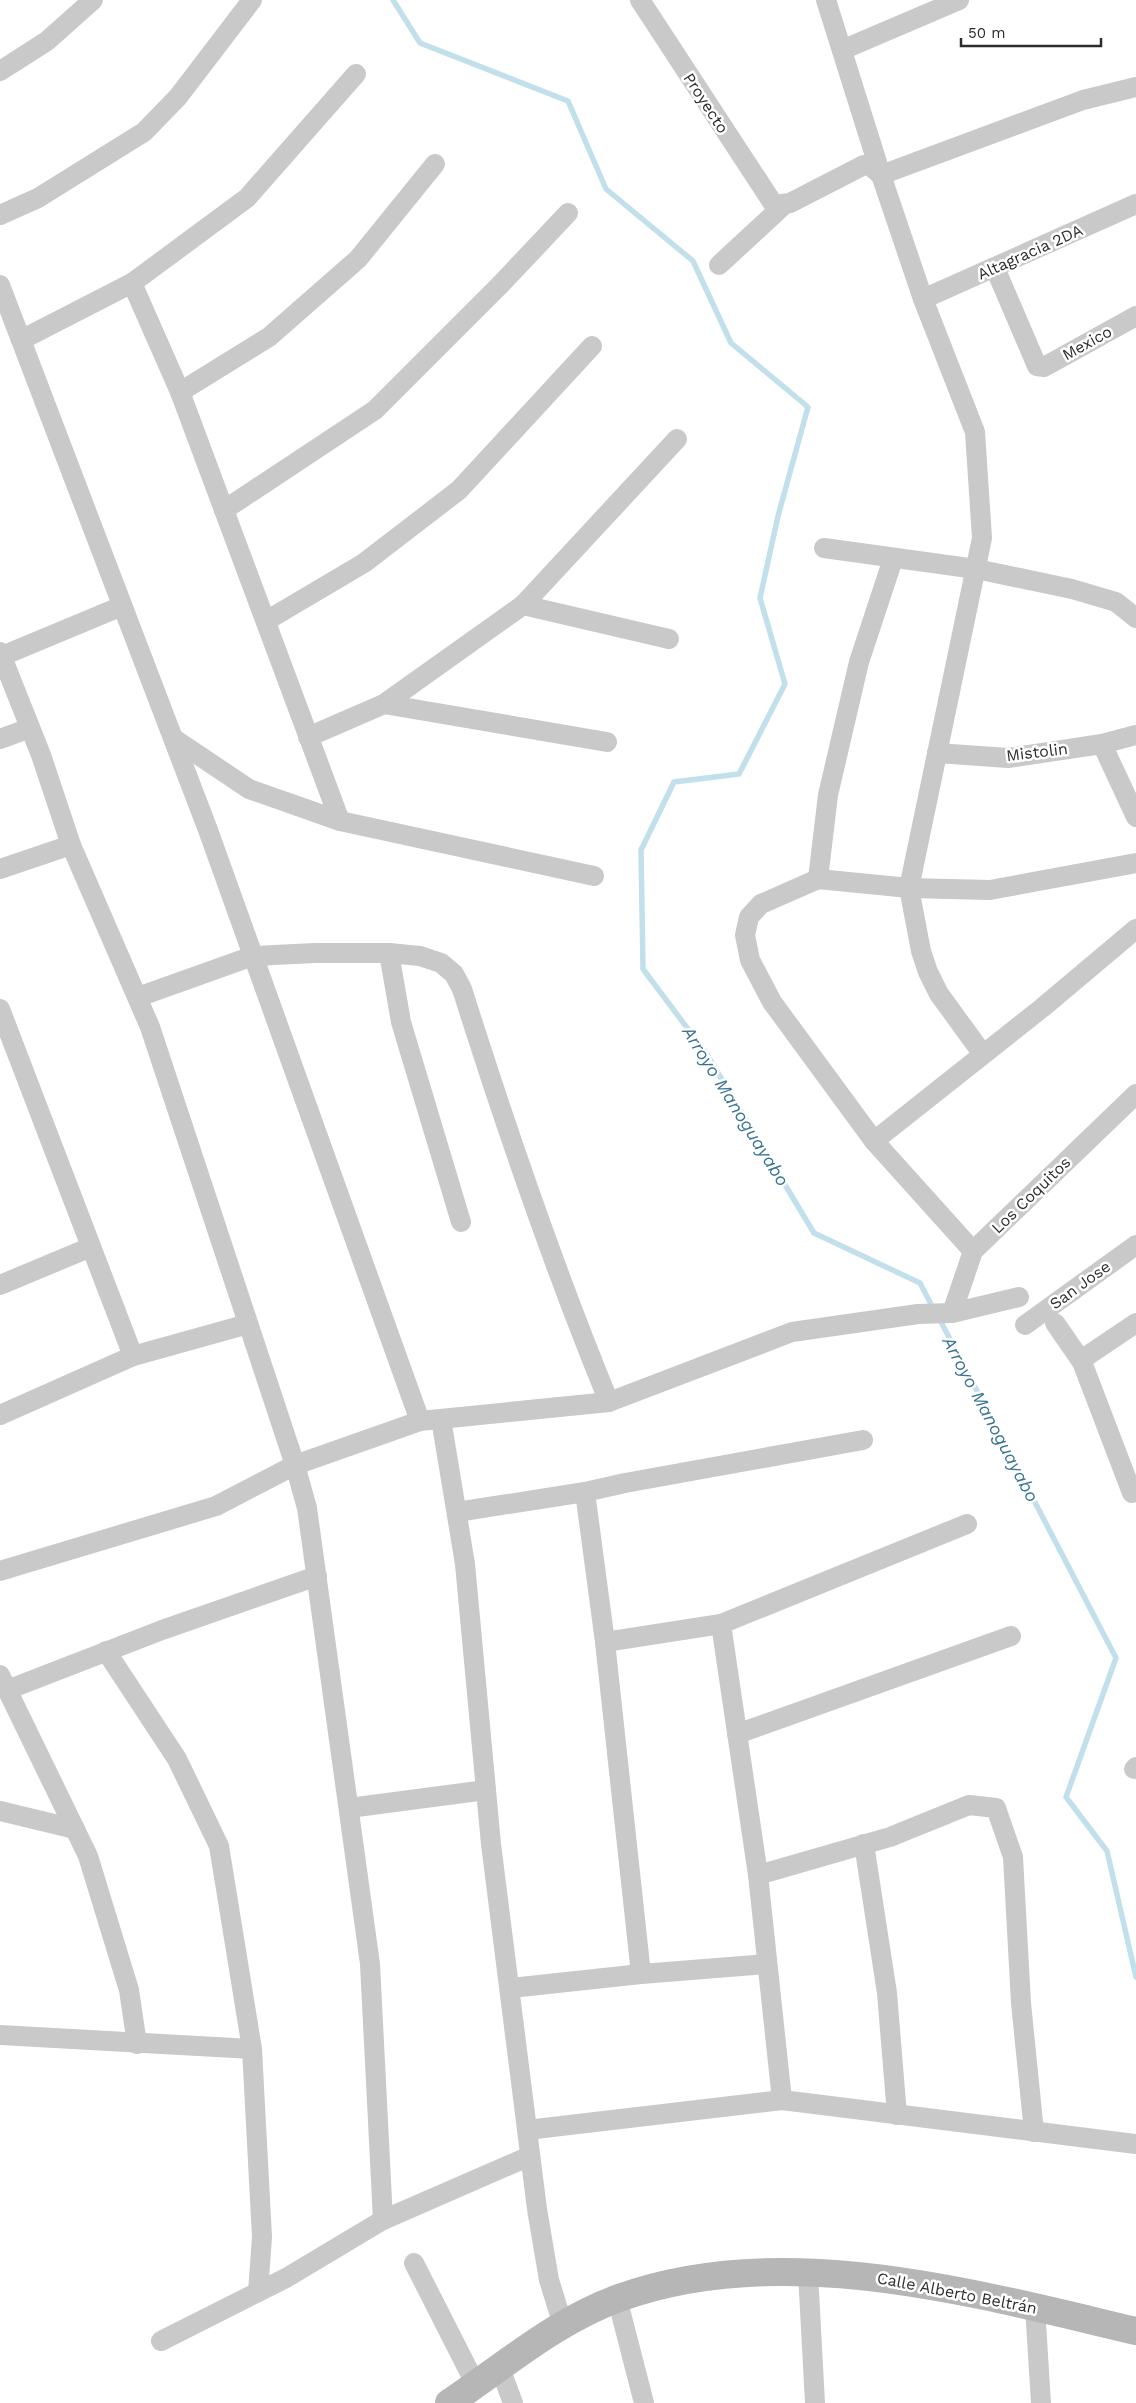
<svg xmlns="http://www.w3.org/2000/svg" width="1136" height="2403" font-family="'Work Sans',sans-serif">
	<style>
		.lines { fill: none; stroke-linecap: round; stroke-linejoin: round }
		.stream { stroke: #c2dfec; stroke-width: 5.5 }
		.street { stroke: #c9c9c9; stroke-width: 20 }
		.secondary { stroke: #b6b6b6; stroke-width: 28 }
		.labels { text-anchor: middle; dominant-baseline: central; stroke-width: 5; stroke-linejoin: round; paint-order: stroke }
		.street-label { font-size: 16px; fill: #2c2c2c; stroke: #fff }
		.water-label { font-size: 18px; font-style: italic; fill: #367492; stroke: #fff }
	</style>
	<rect width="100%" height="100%" fill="#fff"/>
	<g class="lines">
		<g class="stream">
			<path d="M393 0 420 43 568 101 606 189 693 261 731 343 808 407 778 516 760 598 785 684 739 774 674 782 641 850 643 969 706 1053 814 1233 920 1283 934 1310"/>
			<path d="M939 1318 1116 1658 1066 1797 1107 1851 1136 1977"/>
		</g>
		<g class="street">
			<path d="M640 0 774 205 790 203 864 165H869L881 175 1083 100 1136 87"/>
			<path d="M826 0 881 175 923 299 975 432 982 538 909 888 921 951 928 972 939 994 982 1053"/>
			<path d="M842 50 959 0"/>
			<path d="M0 71 47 41 93 0"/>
			<path d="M0 215 38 198 144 132 178 97 252 0"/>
			<path d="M719 265 784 205"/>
			<path d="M995 268 1037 366 1044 367 1136 316"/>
			<path d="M132 283 180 392 340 821"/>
			<path d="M0 285 208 830 420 1421"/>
			<path d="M923 299 1136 204"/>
			<path d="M21 340 132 283 247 198 356 74"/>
			<path d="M180 392 269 337 358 259 435 164"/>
			<path d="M224 510 375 410 501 284 568 213"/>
			<path d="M824 548 976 569 1072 589 1116 602 1136 618"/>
			<path d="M523 605 669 639"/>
			<path d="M266 621 364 563 459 490 592 346"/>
			<path d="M0 652 41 755 71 845 150 1027 295 1465 307 1508 370 1964 383 2220"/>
			<path d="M2 656 122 606"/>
			<path d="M384 704 607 742"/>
			<path d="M308 737 384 704 523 605 677 439"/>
			<path d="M173 738 249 789 340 821 594 876"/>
			<path d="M0 739 30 728"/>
			<path d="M1102 744 1136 817"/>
			<path d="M937 753 1008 758 1102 744 1136 735"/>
			<path d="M0 869 71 845"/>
			<path d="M818 879 828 795 859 662 893 559"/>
			<path d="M389 953 401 1022 461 1222"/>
			<path d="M138 997 253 956 315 953H389L420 956 441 963 454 974 462 989C506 1128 553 1266 609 1402"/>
			<path d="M0 1009 133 1356"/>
			<path d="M874 1141 1042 1008 1136 929"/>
			<path d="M973 1251 874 1141 772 1002 750 960 745 935 749 917 761 904 818 879 909 888 990 890 1136 863"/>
			<path d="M0 1285 91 1247"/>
			<path d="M952 1313 973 1251 1136 1094"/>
			<path d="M1055 1323 1082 1362"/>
			<path d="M1025 1325 1136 1245"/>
			<path d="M0 1415 133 1356 248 1324"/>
			<path d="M441 1419 465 1564 491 1844 537 2209 549 2280 563 2325"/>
			<path d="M585 1492 605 1642 641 1974"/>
			<path d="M1132 1493 1082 1362 1084 1358 1136 1323"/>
			<path d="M457 1512 585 1492 625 1483 863 1440"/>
			<path d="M0 1571 216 1506 295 1465 420 1421 609 1402 792 1332 918 1314 952 1313 1019 1297"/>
			<path d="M721 1624 758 1875 782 2100"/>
			<path d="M605 1642 721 1624 967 1524"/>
			<path d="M106 1651 177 1759 219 1846 252 2049 262 2237 258 2292"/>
			<path d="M0 1675 88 1856 129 1990 137 2044"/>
			<path d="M7 1690 162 1630 317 1576"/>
			<path d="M737 1734 1011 1636"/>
			<path d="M1134 1769 1136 1767"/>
			<path d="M349 1808 486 1790"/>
			<path d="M0 1811 75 1829"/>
			<path d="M864 1844 887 1993 897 2115"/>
			<path d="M758 1875 890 1837 969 1805 996 1808 1013 1857 1021 2003 1034 2132"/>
			<path d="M511 1988 641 1974 766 1964"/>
			<path d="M0 2035 252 2049"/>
			<path d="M527 2130 782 2100 1136 2144"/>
			<path d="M414 2263 476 2385"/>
			<path d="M808 2273 815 2403"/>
			<path d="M617 2298 644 2403"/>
			<path d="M1035 2307 1041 2403"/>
			<path d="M161 2341 286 2278 383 2220 530 2156"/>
			<path d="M500 2368 513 2403"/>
		</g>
		<path class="secondary" d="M449 2403C503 2367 557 2320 619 2298 782 2239 974 2293 1136 2331"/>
	</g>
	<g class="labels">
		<g class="street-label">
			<text transform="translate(706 103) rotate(57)">Proyecto</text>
			<text transform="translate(1030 252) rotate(-24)">Altagracia 2DA</text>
			<text transform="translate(1087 343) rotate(-29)">Mexico</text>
			<text transform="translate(1037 752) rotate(-7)">Mistolin</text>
			<text transform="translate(1031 1195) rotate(-44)">Los Coquitos</text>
			<text transform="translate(1080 1285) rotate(-36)">San Jose</text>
			<text transform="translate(957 2293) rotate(11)">Calle Alberto Beltrán</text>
		</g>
		<g class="water-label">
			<text transform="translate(736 1106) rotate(58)">Arroyo Manoguayabo</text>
			<text transform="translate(991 1419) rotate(62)">Arroyo Manoguayabo</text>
		</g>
	</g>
	<path d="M961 38v8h140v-8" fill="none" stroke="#2c2c2c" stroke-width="2.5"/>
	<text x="968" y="38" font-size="15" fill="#2c2c2c" stroke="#ffffff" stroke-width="4" paint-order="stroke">50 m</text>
</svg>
